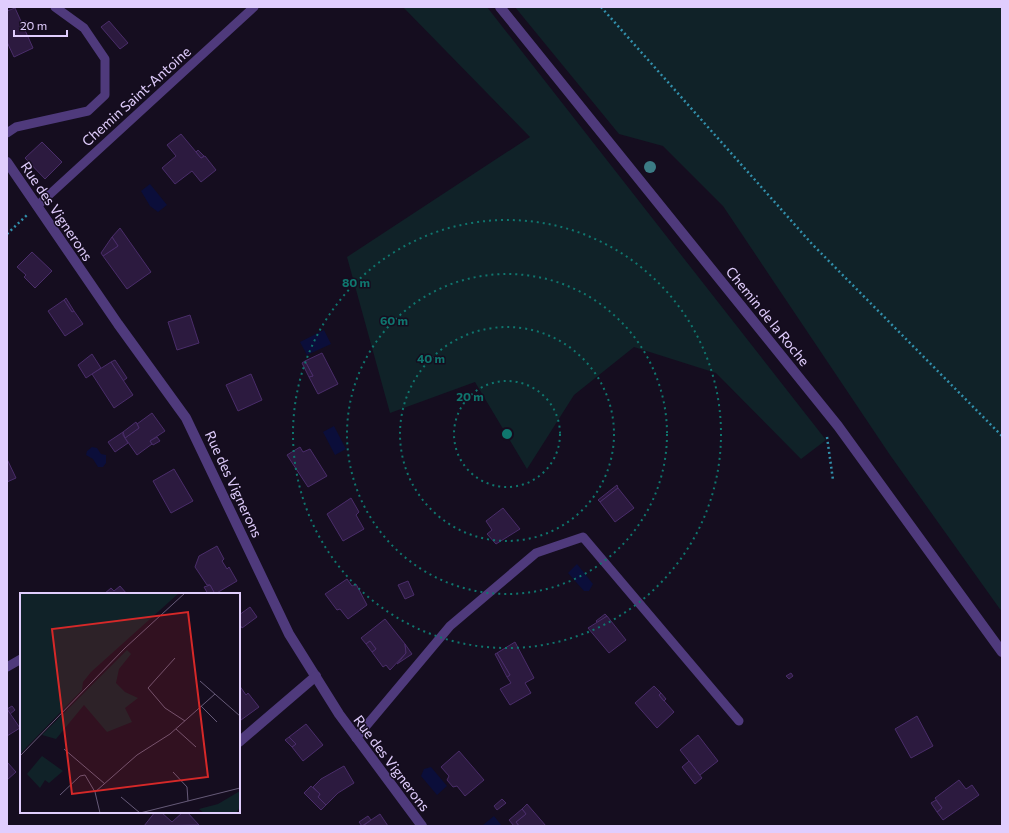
<svg xmlns="http://www.w3.org/2000/svg" width="1009" height="833" font-family="Commissioner,sans-serif">
	<style>
		.green { fill: #102228 }
		.water { fill: #0b0e3a }
		.building { fill: #2c1a3f; stroke: #4a2d6a }
		.lines { fill: none; stroke-linecap: round; stroke-linejoin: round }
		.path { stroke: #3290ac; stroke-width: 2.5; stroke-dasharray: 2 3; stroke-linecap: butt }
		.service { stroke: #4f3a7c; stroke-width: 9 }
		.minor { stroke: #4f3a7c; stroke-width: 10 }
		.tree { fill: #3c7b85 }
		.ring { fill: none; stroke: #0f766e; stroke-width: 2; stroke-dasharray: 2 4 }
		.labels { text-anchor: middle; dominant-baseline: central; stroke-width: 3; stroke-linejoin: round; paint-order: stroke }
		.street-label { font-size: 14px; fill: #e0cdfd; stroke: #150d1f }
		.inset-road { fill: none; stroke: #665a78; stroke-width: 1 }
		.view { fill: #d62828; fill-opacity: 0.15; stroke: #d62828; stroke-width: 2 }
		.inset-edge { fill: none; stroke: #e0cdfd; stroke-width: 2 }
		.centre { fill: #0f766e; stroke: #150d1f; stroke-width: 2 }
		.ring-label { font-size: 12px; text-anchor: middle; font-weight: bold; fill: #0f766e; stroke: #150d1f; stroke-width: 3; stroke-linejoin: round; paint-order: stroke }
	</style>
	<rect width="100%" height="100%" fill="#150d1f"/>
	<g class="green">
		<path d="M403 7H487L826 440 801 459 716 373 634 347 574 395 527 469 475 382 390 413 347 257 530 137Z"/>
		<path d="M515 7H1002V612L890 455 723 206 663 146 619 134Z"/>
	</g>
	<g class="water">
		<path d="M150 184 167 205 158 212 150 206 141 191Z"/>
		<path d="M324 330 331 344 307 355 300 342Z"/>
		<path d="M334 426 346 449 335 455 323 432Z"/>
		<path d="M92 447 97 448 101 454 106 455V463L103 467H98L93 459 86 455 87 451Z"/>
		<path d="M577 564 593 584 589 591H584L568 573Z"/>
		<path d="M431 767 447 786 437 795 421 776 424 769Z"/>
		<path d="M494 816 502 826H484L483 825Z"/>
	</g>
	<g class="building">
		<path d="M15 8 33 48 14 57 7 42V11Z"/>
		<path d="M26 21 29 27 25 29 21 22Z"/>
		<path d="M109 21 128 43 120 49 101 27Z"/>
		<path d="M181 134 201 158 205 156 216 170 201 182 192 171 175 184 162 168 176 156 167 145Z"/>
		<path d="M42 142 62 162 45 179 25 158Z"/>
		<path d="M198 150 204 156 201 158 196 152Z"/>
		<path d="M120 228 151 272 127 289 103 256 118 246 112 237Z"/>
		<path d="M112 237 118 246 103 256 101 253Z"/>
		<path d="M32 252 52 271 35 288 24 277 26 275 17 267Z"/>
		<path d="M66 298 74 311 72 312 64 300Z"/>
		<path d="M64 300 72 312 74 311 83 324 65 336 48 311Z"/>
		<path d="M190 315 199 343 177 350 168 322Z"/>
		<path d="M322 353 338 384 318 394 309 377 313 376 305 361Z"/>
		<path d="M92 354 101 368 86 378 78 365Z"/>
		<path d="M115 360 127 378 123 381 111 362Z"/>
		<path d="M305 361 313 376 309 377 302 363Z"/>
		<path d="M111 362 133 395 114 408 92 374Z"/>
		<path d="M251 374 262 400 238 411 226 385Z"/>
		<path d="M152 413 165 431 150 441 152 444 137 455 125 438 139 428 137 424Z"/>
		<path d="M136 422 139 428 125 438 123 432Z"/>
		<path d="M123 432V435L128 443 115 452 108 442Z"/>
		<path d="M157 437 160 441 153 445 150 441Z"/>
		<path d="M300 447 303 452 310 449 327 476 308 487 287 455Z"/>
		<path d="M7 459 16 478 7 482Z"/>
		<path d="M174 469 193 501 171 513 153 481Z"/>
		<path d="M617 485 618 488 600 502 598 500Z"/>
		<path d="M618 488 634 508 615 522 600 502Z"/>
		<path d="M351 498 359 512 356 515 364 529 343 541 327 514Z"/>
		<path d="M503 508 520 529 496 544 487 534 492 530 486 521Z"/>
		<path d="M217 546 224 559 222 561 227 569 229 567 237 581 215 594 210 585H207L195 567 199 556Z"/>
		<path d="M347 579 352 586 356 584 367 605 348 619 340 609 337 610 325 594Z"/>
		<path d="M408 581 414 595 405 599 398 585Z"/>
		<path d="M210 585 215 594H208L204 587Z"/>
		<path d="M120 586 127 594H104L111 588 114 591Z"/>
		<path d="M250 607 257 617 242 628 239 623V615Z"/>
		<path d="M605 614 607 616 598 623 596 621Z"/>
		<path d="M607 616 626 640 609 653 588 628Z"/>
		<path d="M385 619 405 644 406 653 390 670 386 665 383 667 372 652 376 649 370 641 366 644 361 638Z"/>
		<path d="M370 641 376 649 372 652 366 644Z"/>
		<path d="M515 642 534 678 525 683 531 693 510 705 500 689 511 683 507 677 510 675 497 653Z"/>
		<path d="M405 644 412 654 397 664 406 653Z"/>
		<path d="M497 653 510 675 507 677 495 654Z"/>
		<path d="M791 673 793 676 789 679 786 676Z"/>
		<path d="M239 685 246 695 248 693 259 707 241 720 239 718Z"/>
		<path d="M654 686 661 693 659 695 674 712 657 728 635 703Z"/>
		<path d="M661 693 666 699 664 701 659 695Z"/>
		<path d="M12 706 15 710 10 714 7 709Z"/>
		<path d="M7 709 20 728 7 736Z"/>
		<path d="M917 716 933 746 911 758 895 729Z"/>
		<path d="M306 724 323 745 303 761 292 747 296 744 289 737Z"/>
		<path d="M698 735 718 761 700 775 680 750Z"/>
		<path d="M289 737 296 744 292 747 285 740Z"/>
		<path d="M459 751 484 780 465 796 457 786 453 787 447 780 449 776 441 767Z"/>
		<path d="M689 761 702 778 695 784 682 767Z"/>
		<path d="M7 762 16 772 7 780Z"/>
		<path d="M344 766 354 783 338 793 326 805 318 797 320 794 313 787 321 779Z"/>
		<path d="M959 780 966 789 972 785 979 795 943 820 937 812 942 808 935 798Z"/>
		<path d="M311 786 320 794 318 797 326 805 321 810 304 793Z"/>
		<path d="M502 799 506 803 497 810 494 806Z"/>
		<path d="M936 800 942 808 937 812 931 803Z"/>
		<path d="M527 804 546 826H519L516 822 526 814 522 809Z"/>
		<path d="M522 809 526 814 516 822 519 826H514L509 820Z"/>
		<path d="M155 812H161L172 822 183 812H187L199 825 144 826Z"/>
		<path d="M380 814 388 826H363L371 820Z"/>
		<path d="M368 816 371 820 362 826 359 822Z"/>
	</g>
	<g class="lines">
		<g class="path">
			<path d="M601 7 812 244 1002 436"/>
			<path d="M7 234 27 215"/>
			<path d="M827 437 833 480"/>
		</g>
		<g class="service">
			<path d="M7 133 16 127 88 111 105 95V59L84 28 55 7"/>
			<path d="M37 206 254 7"/>
			<path d="M7 667 21 659"/>
			<path d="M356 738 450 626 536 553 583 537 739 721"/>
		</g>
		<g class="minor">
			<path d="M500 7 838 426 1002 652"/>
			<path d="M7 162 118 324 186 418 289 634 339 714 422 826"/>
			<path d="M239 742 316 676"/>
		</g>
	</g>
	<circle class="tree" cx="650" cy="167" r="6"/>
	<g class="ring">
		<circle cx="507" cy="434" r="53"/>
		<circle cx="507" cy="434" r="107"/>
		<circle cx="507" cy="434" r="160"/>
		<circle cx="507" cy="434" r="214"/>
	</g>
	<g class="labels">
		<g class="street-label">
			<text transform="translate(136 96) rotate(-42)">Chemin Saint-Antoine</text>
			<text transform="translate(57 211) rotate(56)">Rue des Vignerons</text>
			<text transform="translate(768 316) rotate(51)">Chemin de la Roche</text>
			<text transform="translate(234 484) rotate(65)">Rue des Vignerons</text>
			<text transform="translate(392 763) rotate(53)">Rue des Vignerons</text>
		</g>
	</g>
	<g transform="translate(20 593)">
		<rect width="220" height="220" fill="#150d1f"/>
		<path d="M0 0H159L71 79 63 89 62 97 0 161ZM107 57 111 61 99 76 96 90 105 99 118 105 105 115 112 129 87 139 64 112 36 146 22 142ZM22 163 43 178 29 190 25 187 20 195 7 181ZM220 198V214L216 220H184L179 216 198 211Z" fill="#102228"/>
		<path class="inset-road" d="M155 65 128 95 145 115 165 128M180 88 220 123M181 113 197 129M156 136 176 154M44 156 85 191M0 163 105 55 165 0M153 179 167 194 168 208M40 202 60 183 65 182 75 199M101 204 120 220M80 220 75 199 117 162 150 141 195 101M120 220 220 195"/>
		<path class="view" d="M168 19 188 184 52 201 32 36Z"/>
		<rect width="220" height="220" class="inset-edge"/>
	</g>
	<circle cx="507" cy="434" r="6" class="centre"/>
	<g class="ring-label">
		<text x="356" y="287">80 m</text>
		<text x="394" y="325">60 m</text>
		<text x="431" y="363">40 m</text>
		<text x="470" y="401">20 m</text>
	</g>
	<rect width="1009" height="833" fill="none" stroke="#e0cdfd" stroke-width="16"/>
	<path d="M14 30v6h53v-6" fill="none" stroke="#e0cdfd" stroke-width="2"/>
	<text x="20" y="30" font-size="12" fill="#e0cdfd" stroke="#150d1f" stroke-width="3" paint-order="stroke">20 m</text>
</svg>
